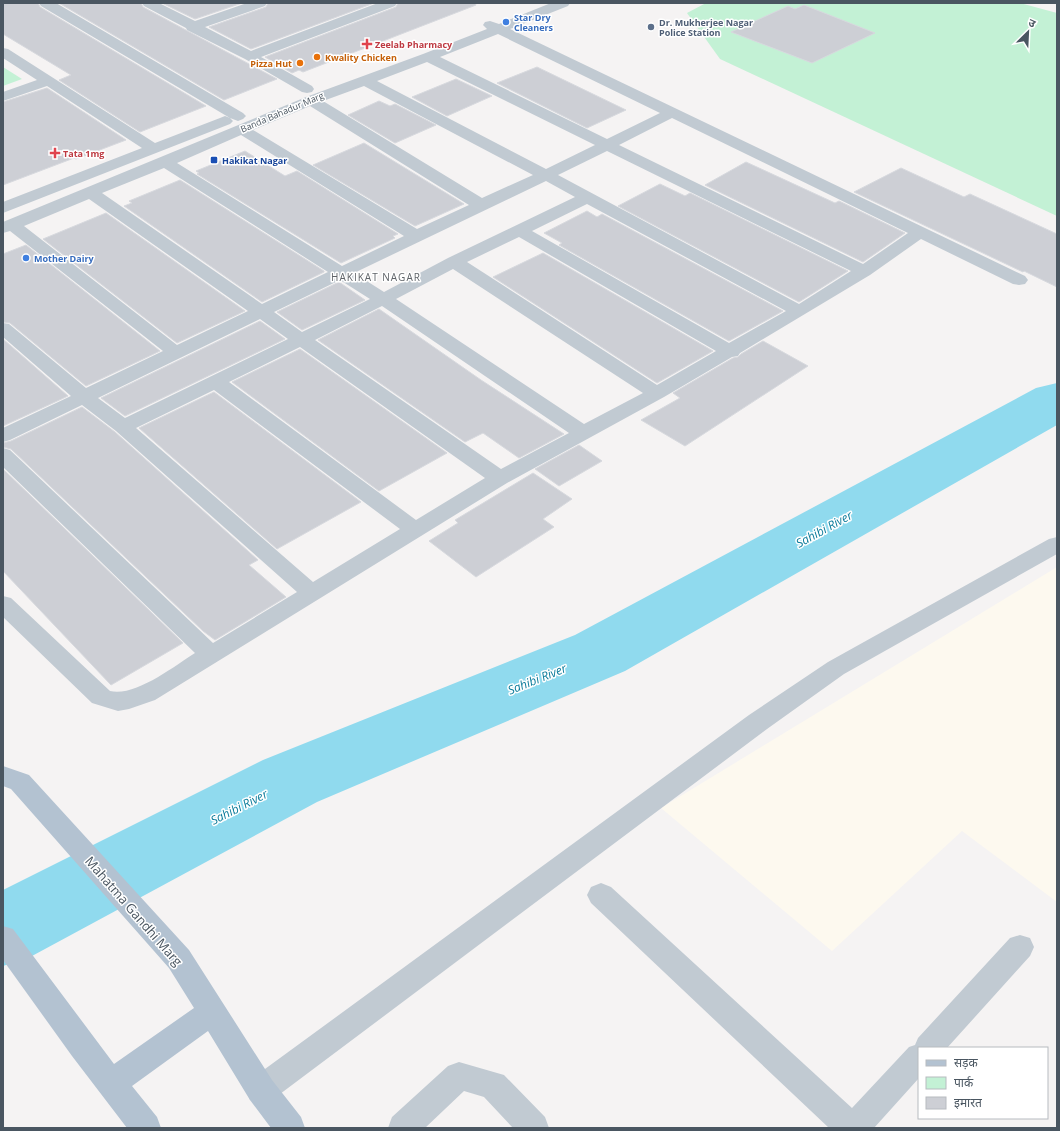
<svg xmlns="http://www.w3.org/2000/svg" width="1060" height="1131" font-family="'Open Sans','Noto Sans Devanagari',sans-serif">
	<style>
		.commercial { fill: #fdf9ef }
		.green { fill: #c3f1d5 }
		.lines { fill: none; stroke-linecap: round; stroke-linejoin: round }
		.river { fill: #90daee; fill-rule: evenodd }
		.building { fill: #cdcfd5; stroke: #d7d9de }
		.minor { fill: #c1cad2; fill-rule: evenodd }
		.major { fill: #b3c2d1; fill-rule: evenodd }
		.shop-dot { fill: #3f7fe0; stroke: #fff; stroke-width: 1.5 }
		.service-dot { fill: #5c6f8a; stroke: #fff; stroke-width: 1.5 }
		.health-dot { fill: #e0444e; stroke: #fff; stroke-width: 1.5 }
		.food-dot { fill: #e8710a; stroke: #fff; stroke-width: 1.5 }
		.transit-dot { fill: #1a4fb4; stroke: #fff; stroke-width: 1.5 }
		.labels { text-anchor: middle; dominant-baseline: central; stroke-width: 3; stroke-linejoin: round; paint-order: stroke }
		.far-shop-label { font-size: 9px; font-weight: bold; fill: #366cbe; stroke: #fff; text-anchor: start }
		.far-service-label { font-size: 9px; font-weight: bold; fill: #4e5e75; stroke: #fff; text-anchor: start }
		.far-health-label { font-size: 9px; font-weight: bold; fill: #be3a42; stroke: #fff; text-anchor: start }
		.far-food-label { font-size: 9px; font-weight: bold; fill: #c56008; stroke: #fff; text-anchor: start }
		.far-street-label { font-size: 9px; fill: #4a5661; stroke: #fff }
		.far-transit-label { font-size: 9px; font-weight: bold; fill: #164399; stroke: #fff; text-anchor: start }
		.far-neighbourhood-label { font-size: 10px; letter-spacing: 1px; fill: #5f6368; stroke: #fff }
		.water-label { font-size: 12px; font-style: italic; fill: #0c7c9b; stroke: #fff }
		.near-street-label { font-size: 13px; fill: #4a5661; stroke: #fff }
	</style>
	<rect width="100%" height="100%" fill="#f5f3f3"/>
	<path class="commercial" d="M1057 567V902L962 831 832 951 661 808Z"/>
	<g class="green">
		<path d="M706 3H1020L1057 13V216L720 59 687 13Z"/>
		<path d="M3 67 22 79 3 86Z"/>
	</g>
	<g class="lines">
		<path class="river" d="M1057 383V425L625 671 317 802 32 956 3 966V890L263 760 575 635 1036 388Z"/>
	</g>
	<g class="building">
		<path d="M3 3H38L40 7 206 106 140 132 59 80 71 75 3 34Z"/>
		<path d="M59 3H141L143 7 277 79 224 100Z"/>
		<path d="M162 3H242L195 19Z"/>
		<path d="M268 3H374L251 49 209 27 266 7Z"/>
		<path d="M398 3H475L476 5 303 72 299 70 292 73 265 57 396 7Z"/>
		<path d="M804 5 875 33 812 63 731 32 788 6 795 9Z"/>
		<path d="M537 67 626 110 587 128 497 83Z"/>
		<path d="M456 79 492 96 447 116 412 97Z"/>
		<path d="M47 88 126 140 76 159 74 158 3 185V102Z"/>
		<path d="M379 101 390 106 395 104 436 125 395 143 348 115Z"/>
		<path d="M364 143 464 204 415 226 313 165Z"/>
		<path d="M245 151 285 176 297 171 398 234 393 236 395 238 341 263 197 174 199 173 196 171Z"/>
		<path d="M746 162 835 203 839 201 905 233 863 262 705 185Z"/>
		<path d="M901 168 964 197 970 194 1057 234V287L1024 271 1023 272 854 192Z"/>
		<path d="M180 180 324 271V272L262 302 124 206 132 203 129 201Z"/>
		<path d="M660 184 683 195 685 196 690 193 848 271 799 302 618 206Z"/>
		<path d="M587 211 597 217 602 214 783 311 729 341 559 245 562 243 544 233Z"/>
		<path d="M106 213 245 311 177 343 43 239Z"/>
		<path d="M26 245 160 351 86 386 10 323 3 322V254Z"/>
		<path d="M543 253 713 351 657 383 493 277Z"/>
		<path d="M339 282 365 300 302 330 277 312Z"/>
		<path d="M379 309 481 380 564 434 519 458 483 433 465 442 318 340Z"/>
		<path d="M260 321 285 339 125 416 101 398Z"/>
		<path d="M3 339 68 396 3 426Z"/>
		<path d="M763 341 808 366 685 446 641 420 680 398 673 393 733 358 738 357 741 354Z"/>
		<path d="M300 349 447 453 379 491 232 382Z"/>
		<path d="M214 392 361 502 277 549 139 428Z"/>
		<path d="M82 407 115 432 258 560 249 565 286 597 215 640 203 631 11 449 3 447V443L11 441Z"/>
		<path d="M579 445 602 461 559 486 535 469Z"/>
		<path d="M3 469 183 643 111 685 3 571Z"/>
		<path d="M533 473 572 499 543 519 554 527 476 577 429 541 458 523 455 520Z"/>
	</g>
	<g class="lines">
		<g class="minor">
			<path d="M39 3H56L243 113 246 116 243 119 238 121 230 118 233 121 230 124 3 213V202L142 148 47 86 3 101V92L37 80 3 58V48L8 49 155 143 220 118 225 116 230 118 41 6Z"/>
			<path d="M142 3H159L195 21 247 3H267L265 6 205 27 251 51 378 3H397L395 6 261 57 312 86 314 89 312 92 307 93 302 92 245 59 187 30 186 28 144 6Z"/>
			<path d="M551 3H570L568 6 510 29 1025 276 1028 280 1025 284 1019 285 1013 284 921 239 870 275 740 353 738 356 732 357 664 397 507 483 155 700 129 709 118 711 92 703 3 617V596L11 598 110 691C135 697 173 667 195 653L3 467V448L10 450 213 643 297 592 116 431 82 405 10 440 3 442V428L71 396 3 337V323L9 324 86 388 163 351 10 231 3 233V222L306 97 423 54 487 29 483 25 485 22 490 21 499 24ZM498 34 660 113 607 139 440 57ZM427 62 595 145 546 169 377 81ZM364 86 533 175 482 198 323 101ZM310 106 469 205 417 229 253 130ZM672 118 908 233 863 264 619 145ZM241 135 404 236 342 266 177 163ZM607 151 851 271 799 304 558 175ZM164 168 328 272 262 304 102 193ZM546 181 575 197 448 258 384 292 354 273ZM89 199 248 311 177 345 24 226ZM587 204 786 311 729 343 532 231ZM519 237 716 351 657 385 467 262ZM453 269 643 393 584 424 396 299ZM340 280 370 299 302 332 274 312ZM382 306 569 433 501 469 315 340ZM260 319 288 339 125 418 98 398ZM300 347 485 478 416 520 229 382ZM214 390 400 529 313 582 136 428Z"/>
			<path d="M1057 537V554L844 674 767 729 272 1100 261 1104 250 1100 246 1090 250 1080 749 715 828 662 1049 539Z"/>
			<path d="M601 883 611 887 852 1108 909 1047 915 1045 918 1038 1010 938 1020 935 1030 938 1034 947 1030 956 947 1048H919V1078L874 1128H829L591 903 587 895 591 887Z"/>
			<path d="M459 1062 504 1075 545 1117 549 1128H513L484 1097 464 1091 425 1128H388L392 1117 448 1066Z"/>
		</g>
		<path class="major" d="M3 766 29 775 189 950 272 1080 301 1117 305 1128H271L250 1100 208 1031 132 1086 157 1117 161 1128H127L72 1056 3 960V926L13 929 114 1064 194 1008 169 968 11 789 3 786Z"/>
	</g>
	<g class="shop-dot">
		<circle cx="506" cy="22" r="4"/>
		<circle cx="26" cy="258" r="4"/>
	</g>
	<circle class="service-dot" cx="651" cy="27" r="4"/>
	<g class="health-dot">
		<path d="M365 38h4v4h4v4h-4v4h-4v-4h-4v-4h4z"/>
		<path d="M53 147h4v4h4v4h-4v4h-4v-4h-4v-4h4z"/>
	</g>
	<g class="food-dot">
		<circle cx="317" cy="57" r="4"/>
		<circle cx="300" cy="63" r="4"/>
	</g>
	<rect class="transit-dot" x="210" y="156" width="8" height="8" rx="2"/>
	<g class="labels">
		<g class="far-shop-label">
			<text x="514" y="17">Star Dry<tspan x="514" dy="10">Cleaners</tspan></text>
			<text x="34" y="258">Mother Dairy</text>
		</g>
		<g class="far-service-label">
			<text x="659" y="22">Dr. Mukherjee Nagar<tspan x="659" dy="10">Police Station</tspan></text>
		</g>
		<g class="far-health-label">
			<text x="375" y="44">Zeelab Pharmacy</text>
			<text x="63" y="153">Tata 1mg</text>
		</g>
		<g class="far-food-label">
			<text x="325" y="57">Kwality Chicken</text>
			<text x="292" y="63" text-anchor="end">Pizza Hut</text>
		</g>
		<g class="far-street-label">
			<text transform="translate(282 112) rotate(-23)">Banda Bahadur Marg</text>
		</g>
		<g class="far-transit-label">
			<text x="222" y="160">Hakikat Nagar</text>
		</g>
		<g class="far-neighbourhood-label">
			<text x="376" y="277">HAKIKAT NAGAR</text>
		</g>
		<g class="water-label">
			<text transform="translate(824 529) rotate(-29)">Sahibi River</text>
			<text transform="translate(537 679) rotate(-22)">Sahibi River</text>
			<text transform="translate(239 807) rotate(-27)">Sahibi River</text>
		</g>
		<g class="near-street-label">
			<text transform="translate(134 911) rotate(49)">Mahatma Gandhi Marg</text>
		</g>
	</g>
	<rect width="1060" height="1131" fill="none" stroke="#4a5661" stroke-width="8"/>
	<rect x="918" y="1047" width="130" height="72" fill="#ffffff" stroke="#b7bbc0"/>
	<rect x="926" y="1060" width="20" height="6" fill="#b3c2d1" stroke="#b7bbc0"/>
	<text x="954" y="1067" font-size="12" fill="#4a5661">सड़क</text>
	<rect x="926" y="1077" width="20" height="12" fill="#c3f1d5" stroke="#b7bbc0"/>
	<text x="954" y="1087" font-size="12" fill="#4a5661">पार्क</text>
	<rect x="926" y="1097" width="20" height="12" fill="#cdcfd5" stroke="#b7bbc0"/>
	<text x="954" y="1107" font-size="12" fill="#4a5661">इमारत</text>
	<g transform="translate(1028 32) rotate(24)" stroke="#ffffff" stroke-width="3" paint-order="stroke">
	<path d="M0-3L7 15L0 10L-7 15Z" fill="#4a5661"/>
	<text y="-6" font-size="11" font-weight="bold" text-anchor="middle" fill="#4a5661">उ</text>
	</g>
</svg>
